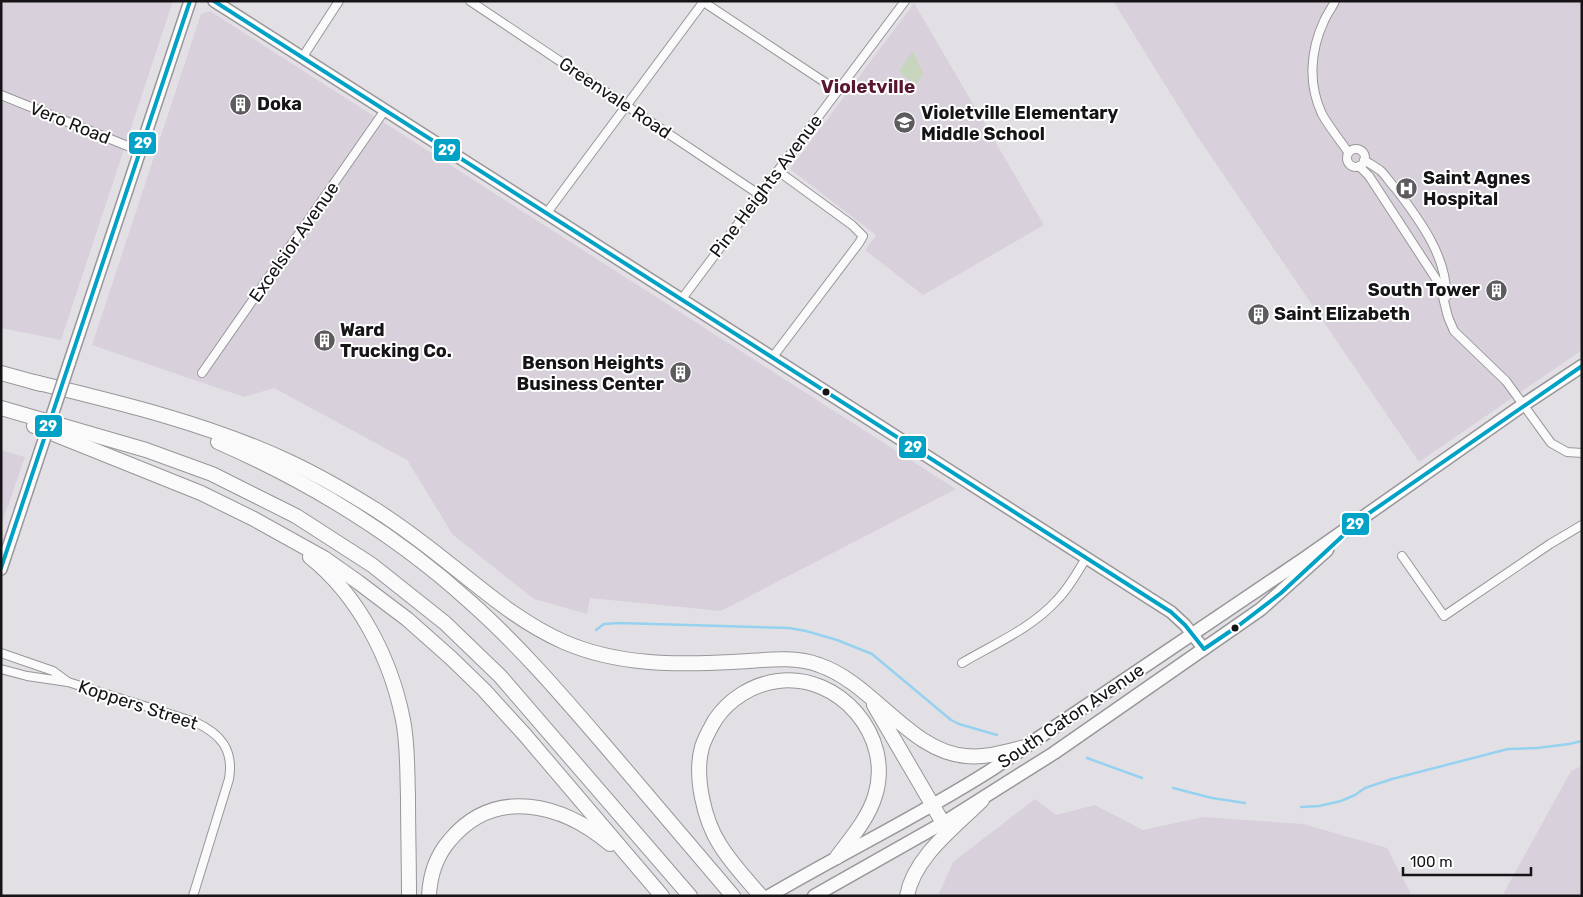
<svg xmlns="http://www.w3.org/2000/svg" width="1583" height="897" font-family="Rubik,sans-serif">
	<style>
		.built { fill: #d8d1dc }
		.green { fill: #c7d5bc }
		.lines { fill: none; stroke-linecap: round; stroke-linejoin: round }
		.stream { stroke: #96d2f0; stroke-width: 2.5 }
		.street-casing { stroke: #989699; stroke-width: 10 }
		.secondary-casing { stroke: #989699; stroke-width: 14 }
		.primary-casing { stroke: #989699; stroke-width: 15 }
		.highway-casing { stroke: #989699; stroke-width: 16 }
		.street { stroke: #fbfafb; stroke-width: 8 }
		.secondary { stroke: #fbfafb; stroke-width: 11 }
		.primary { stroke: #fbfafb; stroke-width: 12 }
		.highway { stroke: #fbfafb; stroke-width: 14 }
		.secondary-bridge-casing { stroke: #989699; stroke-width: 14; stroke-linecap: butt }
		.secondary-bridge { stroke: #fbfafb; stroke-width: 11 }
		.bus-1-casing { stroke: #fff; stroke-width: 8 }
		.bus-1 { stroke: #01a2c5; stroke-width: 4 }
		.bus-dot { fill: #161417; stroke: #fff; stroke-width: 2 }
		.labels { text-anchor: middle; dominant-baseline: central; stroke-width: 4; stroke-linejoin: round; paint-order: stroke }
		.street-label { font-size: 18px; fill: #161417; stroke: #fff }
		.poi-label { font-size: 18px; font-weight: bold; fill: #161417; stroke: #fff; text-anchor: start }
		.neighbourhood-label { font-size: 19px; font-weight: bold; fill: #591732; stroke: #fff }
		.line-badge { stroke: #fff; stroke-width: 2 }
		.badge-label { font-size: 14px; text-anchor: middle; font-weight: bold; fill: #fff }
	</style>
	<rect width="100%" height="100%" fill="#e3e0e5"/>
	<g class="built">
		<path d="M1 1H173L61 340 1 328Z"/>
		<path d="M1113 1H1582V350L1419 462 1195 133Z"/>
		<path d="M914 3 1044 225 923 295 865 250 876 235 790 169Z"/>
		<path d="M210 11 956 489 721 611 590 598 587 614 534 599 453 535 407 460 274 388 244 397 92 345 201 14Z"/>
		<path d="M1 450 25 457 1 526Z"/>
		<path d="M1582 766V896H1502L1571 771Z"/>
		<path d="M1035 799 1056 815 1095 805 1143 830 1203 817 1303 824 1387 848 1412 896H938L953 862Z"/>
	</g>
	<path class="green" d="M913 51 923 73 916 85 899 71Z"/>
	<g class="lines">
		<g class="stream">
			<path d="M596 630 604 624 619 623 789 628 806 631 837 640 872 654 951 720 959 724 997 735"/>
			<path d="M1087 758 1142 778"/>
			<path d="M1173 788 1212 798 1245 803"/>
			<path d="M1301 807 1319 806 1341 801 1355 795 1365 788 1392 779 1508 749 1537 748 1569 744 1582 741"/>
		</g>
		<defs>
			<g id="street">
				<path d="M470 1 760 195"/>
				<path d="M702 1 838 91"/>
				<path d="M1335 1C1332 8 1327 14 1324 21 1310 51 1308 85 1322 114 1329 127 1340 140 1348 152"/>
				<path d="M302 58 339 1"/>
				<path d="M1 95 140 151"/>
				<circle cx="1356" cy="158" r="9"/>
				<path d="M1364 160C1370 164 1376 167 1381 171 1386 176 1391 184 1396 189 1419 219 1448 258 1446 297"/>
				<path d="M1359 166 1369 176 1440 285 1448 317 1454 331 1506 381 1551 443 1567 452 1582 453"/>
				<path d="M546 214 704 1"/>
				<path d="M681 300 905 1"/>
				<path d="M772 358 859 243 863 236 852 225 778 171"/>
				<path d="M202 373 385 110"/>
				<path d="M1402 556 1444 616 1550 544 1582 525"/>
				<path d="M1 653 53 671 68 682 27 676 1 669"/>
				<path d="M962 663C994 644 1032 628 1057 600 1069 588 1077 573 1086 558"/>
				<path d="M68 682 195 722C221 734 234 750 229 779L193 896"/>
			</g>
			<g id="secondary">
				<path d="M214 1 1171 612 1185 625 1204 649"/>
				<path d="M69 364 190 1"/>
				<path d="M1 569 40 452"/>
			</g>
			<g id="primary">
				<path d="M769 896C842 853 919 816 991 770L1305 558 1523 405 1582 366"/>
				<path d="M814 896 943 823 1054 753 1261 609 1327 550"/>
			</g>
			<g id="highway">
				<path d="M1 373 41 384"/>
				<path d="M34 382C121 403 209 424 290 462 320 476 349 493 376 510 404 528 430 548 456 569 490 596 523 624 564 642 617 665 675 665 732 662 760 661 792 655 819 665 873 683 910 752 966 756 986 758 1005 752 1025 747"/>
				<path d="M1 408 146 450 212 474 296 516 372 565 445 623 500 676 690 896"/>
				<path d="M34 426 201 493 254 519 324 558 358 582 407 619 451 658 484 690 525 735 662 896"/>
				<path d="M218 442C309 482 395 534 469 601 520 646 564 698 608 749 650 798 691 847 733 896"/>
				<path d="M310 557C359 596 391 659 403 720 408 745 407 771 408 796 408 829 409 863 409 896"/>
				<path d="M874 705 943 823"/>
				<path d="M429 896C430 875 436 856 450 840 495 786 563 804 610 844"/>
				<path d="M761 896C747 880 732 864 720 845 704 820 694 776 702 747 705 737 710 729 715 720 729 699 753 684 778 681 839 673 894 736 875 796 868 819 851 838 837 857"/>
				<path d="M907 896C914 857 955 827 982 800"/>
			</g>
		</defs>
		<use href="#street" class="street-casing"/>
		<use href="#secondary" class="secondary-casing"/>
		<use href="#primary" class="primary-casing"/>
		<use href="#highway" class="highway-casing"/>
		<use href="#street" class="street"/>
		<use href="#secondary" class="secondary"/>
		<use href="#primary" class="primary"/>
		<use href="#highway" class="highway"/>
		<defs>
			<path id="secondary-bridge" d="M40 452 69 364"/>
		</defs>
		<use href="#secondary-bridge" class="secondary-bridge-casing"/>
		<use href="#secondary-bridge" class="secondary-bridge"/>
		<defs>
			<g id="bus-1">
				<path d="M214 1 1171 612 1185 625 1204 649 1238 626 1281 593 1362 518 1582 366"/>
				<path d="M1 568 190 1"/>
			</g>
		</defs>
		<use href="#bus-1" class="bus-1-casing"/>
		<use href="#bus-1" class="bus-1"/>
	</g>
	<defs>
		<symbol id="building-disc" viewBox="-11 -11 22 22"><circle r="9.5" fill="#5e5b5f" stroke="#fff"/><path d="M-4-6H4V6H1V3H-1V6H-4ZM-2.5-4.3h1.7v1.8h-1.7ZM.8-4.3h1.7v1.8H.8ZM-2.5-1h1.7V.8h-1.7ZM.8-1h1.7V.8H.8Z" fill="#fff"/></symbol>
		<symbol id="school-disc" viewBox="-11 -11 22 22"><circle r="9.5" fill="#5e5b5f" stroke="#fff"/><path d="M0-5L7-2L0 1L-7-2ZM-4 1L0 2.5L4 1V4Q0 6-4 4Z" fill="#fff"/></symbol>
		<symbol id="hospital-disc" viewBox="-11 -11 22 22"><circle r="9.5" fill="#5e5b5f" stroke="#fff"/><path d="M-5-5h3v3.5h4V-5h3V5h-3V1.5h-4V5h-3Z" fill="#fff"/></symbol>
	</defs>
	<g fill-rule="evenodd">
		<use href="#building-disc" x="228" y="92" width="25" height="25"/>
		<use href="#school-disc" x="892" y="110" width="25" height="25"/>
		<use href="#hospital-disc" x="1394" y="176" width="25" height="25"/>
		<use href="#building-disc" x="1484" y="278" width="25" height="25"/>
		<use href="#building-disc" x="1246" y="302" width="25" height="25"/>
		<use href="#building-disc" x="312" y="328" width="25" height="25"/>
		<use href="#building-disc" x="668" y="360" width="25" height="25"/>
	</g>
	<g class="bus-dot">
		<circle cx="826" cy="392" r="4.5"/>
		<circle cx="1235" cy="628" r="4.5"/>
	</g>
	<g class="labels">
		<g class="street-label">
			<text transform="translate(615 98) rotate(34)">Greenvale Road</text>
			<text transform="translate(70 123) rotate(22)">Vero Road</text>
			<text transform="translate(766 186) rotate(-53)">Pine Heights Avenue</text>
			<text transform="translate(294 242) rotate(-55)">Excelsior Avenue</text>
			<text transform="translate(138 705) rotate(18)">Koppers Street</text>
			<text transform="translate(1071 716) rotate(-34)">South Caton Avenue</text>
		</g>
		<g class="poi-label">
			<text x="257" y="104">Doka</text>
			<text x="921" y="113">Violetville Elementary<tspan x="921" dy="21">Middle School</tspan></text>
			<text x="1423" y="178">Saint Agnes<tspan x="1423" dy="21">Hospital</tspan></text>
			<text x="1480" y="290" text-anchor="end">South Tower</text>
			<text x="1274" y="314">Saint Elizabeth</text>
			<text x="340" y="330">Ward<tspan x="340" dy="21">Trucking Co.</tspan></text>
			<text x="664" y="363" text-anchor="end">Benson Heights<tspan x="664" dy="21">Business Center</tspan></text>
		</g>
		<g class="neighbourhood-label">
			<text x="868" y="86">Violetville</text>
		</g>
	</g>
	<g class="line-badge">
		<rect x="128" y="131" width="29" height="24" rx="5" fill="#01a2c5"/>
		<rect x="433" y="138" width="28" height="24" rx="5" fill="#01a2c5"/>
		<rect x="34" y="414" width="29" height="24" rx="5" fill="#01a2c5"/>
		<rect x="898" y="435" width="29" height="24" rx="5" fill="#01a2c5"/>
		<rect x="1341" y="512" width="29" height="24" rx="5" fill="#01a2c5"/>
	</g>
	<g class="badge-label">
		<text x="143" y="148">29</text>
		<text x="447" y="155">29</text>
		<text x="48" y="431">29</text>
		<text x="913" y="452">29</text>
		<text x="1355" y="529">29</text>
	</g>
	<rect width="1583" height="897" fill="none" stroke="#161417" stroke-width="5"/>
	<path d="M1403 867v8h128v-8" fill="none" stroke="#161417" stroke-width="2.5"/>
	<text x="1410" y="867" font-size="15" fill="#161417" stroke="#ffffff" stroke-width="4" paint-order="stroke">100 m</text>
</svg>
